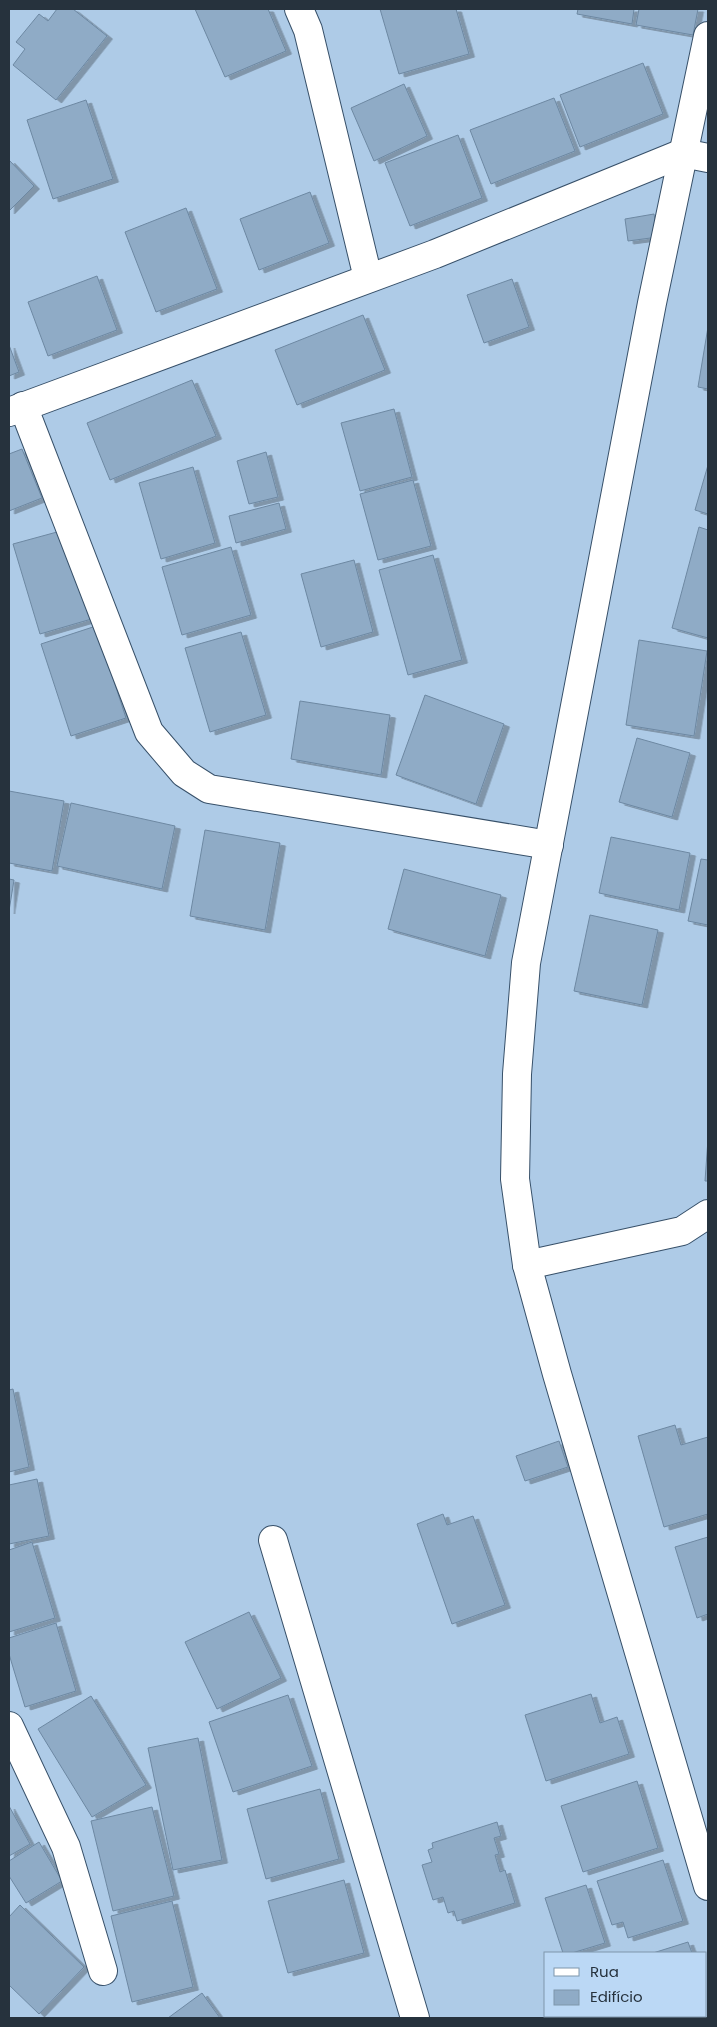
<svg xmlns="http://www.w3.org/2000/svg" width="717" height="2027" font-family="Poppins,sans-serif">
	<style>
		.building { fill: #8fabc6; stroke: #6d88a2; filter: url(#shadow) }
		.lines { fill: none; stroke-linecap: round; stroke-linejoin: round }
		.street-casing { stroke: #375069; stroke-width: 30 }
		.street { stroke: #fff; stroke-width: 28 }
	</style>
	<defs>
		<filter id="shadow"><feDropShadow dx="5.5" dy="3" stdDeviation="0" flood-color="#0004"/></filter>
	</defs>
	<rect width="100%" height="100%" fill="#aecbe7"/>
	<g class="building">
		<path d="M57 9H73L107 36 56 100 13 65 25 49 16 42 39 14 48 21Z"/>
		<path d="M195 9H268L286 51 225 77Z"/>
		<path d="M380 9H456L469 54 399 74Z"/>
		<path d="M578 9H634L632 24 577 14Z"/>
		<path d="M639 9H698L693 35 636 25Z"/>
		<path d="M643 63 663 114 580 147 560 95Z"/>
		<path d="M404 84 427 136 374 161 351 108Z"/>
		<path d="M554 98 575 151 491 184 470 130Z"/>
		<path d="M86 100 113 179 53 199 27 120Z"/>
		<path d="M458 135 482 198 410 226 385 163Z"/>
		<path d="M9 160 34 186 9 211Z"/>
		<path d="M310 192 329 243 259 270 240 219Z"/>
		<path d="M186 208 217 289 156 312 125 232Z"/>
		<path d="M654 214 658 237 628 241 625 219Z"/>
		<path d="M97 276 117 330 48 356 28 302Z"/>
		<path d="M512 279 529 327 484 343 467 295Z"/>
		<path d="M363 315 385 370 297 405 275 350Z"/>
		<path d="M708 327V389L698 387Z"/>
		<path d="M9 345 19 372 9 376Z"/>
		<path d="M192 380 216 436 110 480 87 423Z"/>
		<path d="M394 409 412 477 360 491 341 423Z"/>
		<path d="M22 449 42 498 9 511V454Z"/>
		<path d="M266 452 278 497 249 504 237 461Z"/>
		<path d="M708 465V514L695 510Z"/>
		<path d="M193 467 215 543 161 559 139 483Z"/>
		<path d="M413 480 431 546 378 560 360 494Z"/>
		<path d="M279 503 286 529 236 543 229 516Z"/>
		<path d="M699 527 708 530V638L672 628Z"/>
		<path d="M68 529 95 618 40 634 13 544Z"/>
		<path d="M231 547 251 615 182 635 162 567Z"/>
		<path d="M433 555 462 660 408 675 379 570Z"/>
		<path d="M354 560 373 632 321 647 301 574Z"/>
		<path d="M96 626 126 718 71 736 41 644Z"/>
		<path d="M241 632 266 715 210 732 185 648Z"/>
		<path d="M639 640 707 651 694 736 626 725Z"/>
		<path d="M425 695 504 724 476 804 396 775Z"/>
		<path d="M300 701 390 715 381 775 291 759Z"/>
		<path d="M637 738 690 753 672 817 619 802Z"/>
		<path d="M9 791 64 801 52 871 9 863Z"/>
		<path d="M71 803 175 826 162 889 57 866Z"/>
		<path d="M205 830 280 843 265 930 190 916Z"/>
		<path d="M611 837 690 853 679 910 599 893Z"/>
		<path d="M701 859 708 860V925L688 921Z"/>
		<path d="M404 869 501 895 485 956 388 929Z"/>
		<path d="M9 879 14 880 9 911Z"/>
		<path d="M590 915 658 930 642 1005 574 991Z"/>
		<path d="M708 1139V1181H705Z"/>
		<path d="M13 1389 29 1467 9 1472V1390Z"/>
		<path d="M675 1425 681 1445 708 1437V1514L664 1527 638 1436Z"/>
		<path d="M559 1441 568 1467 525 1481 516 1456Z"/>
		<path d="M37 1479 49 1536 9 1544V1485Z"/>
		<path d="M443 1514 447 1525 473 1516 505 1605 452 1624 417 1524Z"/>
		<path d="M708 1537V1614L697 1618 675 1547Z"/>
		<path d="M32 1542 55 1618 9 1632V1550Z"/>
		<path d="M249 1612 281 1678 217 1709 185 1642Z"/>
		<path d="M56 1623 76 1691 25 1707 9 1654V1638Z"/>
		<path d="M591 1694 600 1723 617 1717 629 1754 546 1781 525 1715Z"/>
		<path d="M288 1695 312 1766 233 1792 209 1722Z"/>
		<path d="M91 1696 146 1785 92 1817 38 1729Z"/>
		<path d="M198 1738 222 1860 173 1870 148 1748Z"/>
		<path d="M637 1781 658 1848 583 1872 561 1806Z"/>
		<path d="M320 1789 339 1859 266 1879 247 1809Z"/>
		<path d="M9 1806 30 1844 9 1856Z"/>
		<path d="M152 1807 174 1896 113 1911 91 1821Z"/>
		<path d="M497 1822 501 1836 494 1838 499 1854 495 1855 500 1872 505 1870 515 1903 457 1921 454 1911 448 1913 443 1897 433 1900 422 1865 432 1862 428 1850 433 1848 432 1843Z"/>
		<path d="M39 1842 62 1881 26 1903 9 1876V1861Z"/>
		<path d="M663 1860 683 1921 628 1938 623 1922 612 1925 597 1881Z"/>
		<path d="M344 1880 364 1953 288 1973 268 1901Z"/>
		<path d="M586 1885 605 1943 572 1953H563L545 1898Z"/>
		<path d="M172 1901 193 1987 132 2002 111 1916Z"/>
		<path d="M20 1905 84 1967 39 2014 9 1985V1917Z"/>
		<path d="M688 1942 692 1953H653Z"/>
		<path d="M202 1993 220 2018H168Z"/>
		<path d="M648 2016H697L690 2018H649Z"/>
	</g>
	<g class="lines">
		<defs>
			<g id="street">
				<path d="M299 9 308 30 368 278"/>
				<path d="M708 36 652 303 526 963 517 1074 515 1179 527 1265 557 1374 708 1886"/>
				<path d="M23 406 149 732 184 773 209 789 549 845"/>
				<path d="M9 412 435 254 683 153 708 158"/>
				<path d="M527 1265 682 1231 708 1214"/>
				<path d="M273 1540 415 2018"/>
				<path d="M9 1726 66 1847 103 1971"/>
			</g>
		</defs>
		<use href="#street" class="street-casing"/>
		<use href="#street" class="street"/>
	</g>
	<rect width="717" height="2027" fill="none" stroke="#26323d" stroke-width="20"/>
	<rect x="544" y="1952" width="162" height="65" fill="#bbd8f5" stroke="#7f96ab"/>
	<rect x="554" y="1968" width="25" height="8" fill="#ffffff" stroke="#7f96ab"/>
	<text x="590" y="1977" font-size="15" fill="#26323d">Rua</text>
	<rect x="554" y="1990" width="25" height="15" fill="#8fabc6" stroke="#7f96ab"/>
	<text x="590" y="2002" font-size="15" fill="#26323d">Edifício</text>
</svg>
